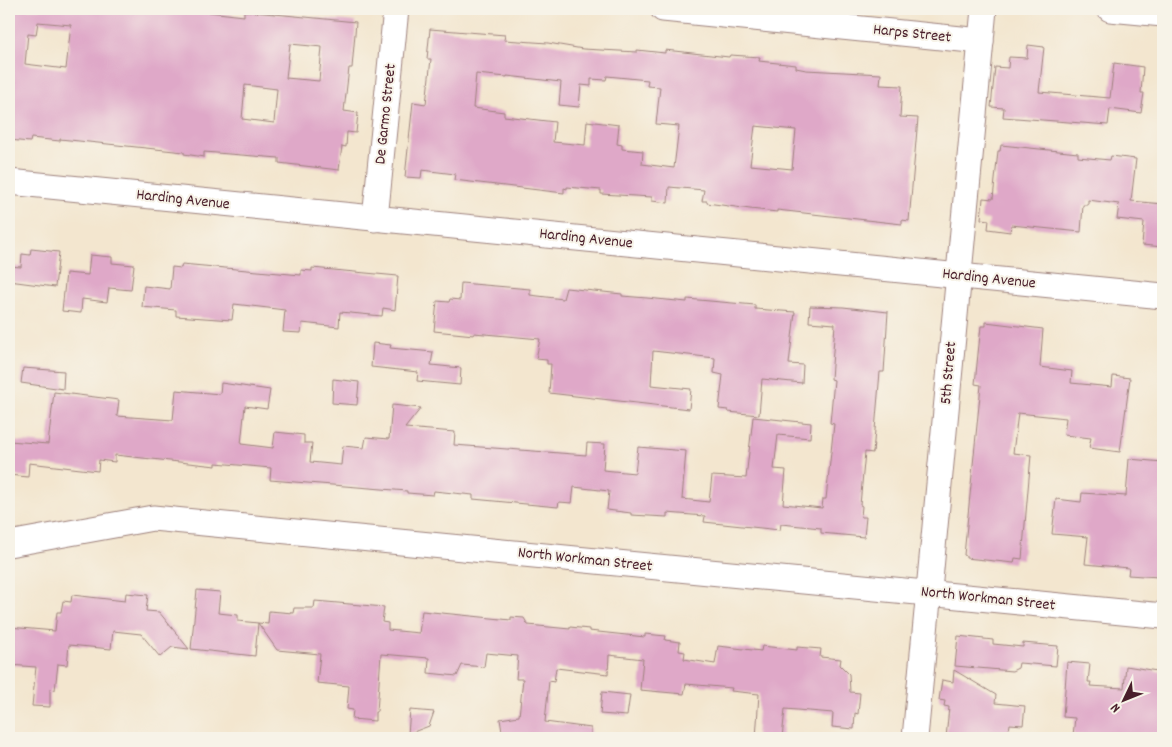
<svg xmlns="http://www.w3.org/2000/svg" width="1172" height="747" font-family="Dekko,sans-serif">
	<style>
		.building { fill: #dfa8c8; fill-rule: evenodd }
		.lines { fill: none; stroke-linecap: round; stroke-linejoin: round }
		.minor-casing { stroke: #9e827d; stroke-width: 27 }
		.minor { stroke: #fff; stroke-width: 25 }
		.labels { text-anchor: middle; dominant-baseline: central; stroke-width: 4; stroke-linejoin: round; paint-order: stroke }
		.street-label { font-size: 16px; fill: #4a1f2b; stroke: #f7f3e8 }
	</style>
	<rect width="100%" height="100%" fill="#f7f3e8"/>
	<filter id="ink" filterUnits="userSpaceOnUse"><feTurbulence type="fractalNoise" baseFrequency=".02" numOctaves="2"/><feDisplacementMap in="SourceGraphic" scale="10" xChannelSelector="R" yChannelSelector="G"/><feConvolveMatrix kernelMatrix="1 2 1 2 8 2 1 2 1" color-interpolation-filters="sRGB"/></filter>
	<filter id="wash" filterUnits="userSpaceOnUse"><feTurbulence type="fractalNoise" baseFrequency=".0096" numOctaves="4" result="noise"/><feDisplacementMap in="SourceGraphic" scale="20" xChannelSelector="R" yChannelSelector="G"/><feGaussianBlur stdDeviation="1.12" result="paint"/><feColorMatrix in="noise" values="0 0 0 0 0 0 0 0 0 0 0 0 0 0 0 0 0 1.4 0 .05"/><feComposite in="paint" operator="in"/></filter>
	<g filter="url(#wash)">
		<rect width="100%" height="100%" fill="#f3e6cf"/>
		<g id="blocks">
			<g class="building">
				<path d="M9 9H210L209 12 244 16V11L356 22 352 68H349L344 111 358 113 356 133 347 132 346 147 342 146 339 170 279 163V158L204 152V157L184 154V152L60 139V141L31 138 30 142 9 140ZM38 22 71 25 66 69 25 64 28 34 36 35ZM290 44 322 47 319 81 286 78ZM245 85 277 89 274 123 242 119Z"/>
				<path d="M430 29 505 35 504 40 548 43 583 49 637 52V50L665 53V50L729 57 730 55 760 57 759 61 796 65V68L806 70 881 74 880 85 902 86 900 117 918 118 909 221 902 220V224L777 210V212L750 209 707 203V201H702L704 190 669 187 668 203 652 201V197L601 194V190L567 187V189L564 188V193L454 180 455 174 422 170 421 178 405 177 413 102 426 104 431 59H427ZM476 74 507 77V76L561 82 559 105 579 107 581 85 591 86V79L606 80 607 76 648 80 647 86 660 87 656 124 679 126 674 168 642 164 643 151 622 149V145L617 144 619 125 587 121 585 145 553 142 555 122 504 116V112L473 108ZM755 126 796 130 792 169 750 165Z"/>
				<path d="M1028 45 1044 47 1039 92 1110 98 1114 63 1143 67 1141 93H1144L1141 113 1110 109 1108 125 1003 117 1004 108 991 107 995 67 1008 68 1009 57 1027 58Z"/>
				<path d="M1001 145 1078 153V157L1110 160 1111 156 1136 159 1131 201 1163 204V247L1142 245 1144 222 1117 219 1119 204 1088 200V205H1083L1081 232 1011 225 1010 232 988 229 989 220 981 219 983 198 993 199 998 151H1000Z"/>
				<path d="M31 249 59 252 55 287 9 281V266L21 267 22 254 30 255Z"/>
				<path d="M90 255 112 257V263L134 265 131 290 109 288 107 302 82 299 81 313 62 311 66 273 88 275Z"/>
				<path d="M182 264 301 275V270L312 271V268L398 276 395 310 383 308 382 316 340 312 339 327 302 323 301 333 283 332 285 310 234 304 232 320 176 316V310L142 307 144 286 170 289 172 267 181 268Z"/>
				<path d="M461 283 530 289V295L563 299 566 288 622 294V296L647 298 687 302V299L755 305V309L795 312 789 364 803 365 802 383 762 379 759 415 728 412V410L719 409 723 375 714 373 715 358 653 351 651 385 691 389 689 409 549 393 551 364H547V360L536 359 540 339 474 333V335L434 331 437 301 449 302 450 299 460 300Z"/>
				<path d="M810 306 843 307 888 312 884 372H880L873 453 865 452 860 505 862 506 861 517H866L864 537 821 533V528L781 524 780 530 704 522 705 516 667 513V517L631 515V513L607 510 609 491 574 487 572 503 559 502 558 507 473 499V495L434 491 433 495 407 493V491L270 480 271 468 216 463V466L115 455V462L99 460 98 471 29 463 28 477 9 475V441L48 444 54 392 119 400 117 416 173 420 176 390 220 394 221 383 270 390 267 409 245 406 241 444 273 448 275 432 304 435V443H312L310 462 341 465 343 446 364 448 366 437 389 439 392 405 421 408 405 428 455 432 454 445 586 455 587 443 605 444 603 470 635 473 638 447 686 451 682 499 709 502 712 476 746 478 753 417 811 423 810 438 778 435 774 469 786 470 783 504 822 508 823 499H826L834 424 830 423 834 380 831 379 835 324 809 322Z"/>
				<path d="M986 322 1043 329 1040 367 1072 371 1071 383 1112 387 1113 376 1130 378 1120 452 1089 448 1091 438 1064 435 1066 418 1018 413 1013 453 1031 455 1022 559 1015 558 1014 563 966 558V556L964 555 981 385 975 384 978 354 981 326H986Z"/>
				<path d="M373 343 391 345 390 348 433 352 431 365 461 368 460 385 417 381 418 372 371 367Z"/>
				<path d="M23 368 64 371 63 389 21 383Z"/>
				<path d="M333 379 359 382 357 405 332 403Z"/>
				<path d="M1129 459 1163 462V576L1159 575V577L1128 575 1129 568 1085 564 1088 537 1052 534 1056 499 1081 502 1082 493 1126 496Z"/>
				<path d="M197 590 220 592 218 613 238 615V621L268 624 269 611 293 613 294 608H314L315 601 384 607 382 622 388 623V630L419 633 422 611 511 620V617L524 618 528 625 570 629V627L589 629V631L645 637V634L666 636 665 640 680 642 679 651 685 652 684 659 715 664 718 646 761 651 762 646 797 650V647L821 649 820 657 841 659 840 665 849 674 850 692 860 693 858 714 855 713 854 729 832 727 833 713 785 709 782 738H756L759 694 731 691 732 688 686 684 684 694 640 690 643 659 609 655 608 674 556 668 554 682 549 681 545 722 591 728V738H503L500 719 519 716 523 679H516L518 656 486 653 484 667 462 665 457 676 428 673 429 658 381 654 377 712H375V721L352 719 353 710 347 709 349 686 317 683 320 654 277 650 258 623 255 656 191 649Z"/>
				<path d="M126 593 148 595 146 611 159 612 189 649 172 647 160 657 141 634 113 631 111 649 69 645 67 665 58 664 55 690 50 689V707L32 706 36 667 9 665V627L55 631 57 612H61L63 601 71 602 72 595 125 601Z"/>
				<path d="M958 636 993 640V644L1023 647V643L1058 646 1056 666 1019 663 1018 668 1012 671 955 666Z"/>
				<path d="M1067 662 1090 664 1088 682H1091L1090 686 1124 688 1126 666 1163 672V738H1127L1073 735 1075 718 1063 717Z"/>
				<path d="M954 670 996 695 995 703 1025 706 1023 725 1010 724 1008 738H946L949 707 944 706 945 701 939 700 942 680 953 682Z"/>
				<path d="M602 692 630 695 627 716 600 714Z"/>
				<path d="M410 710 434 712 429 726 408 734Z"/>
			</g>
		</g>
	</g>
	<g filter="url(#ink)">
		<use href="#blocks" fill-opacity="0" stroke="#9e827d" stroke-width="1"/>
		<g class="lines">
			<defs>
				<g id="minor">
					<path d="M663 9 981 41"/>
					<path d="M1110 9 1163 14"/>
					<path d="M9 182 1163 296"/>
					<path d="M375 219 396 9"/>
					<path d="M9 544 153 518 1163 616"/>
					<path d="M915 738 984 9"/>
				</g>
			</defs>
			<use href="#minor" class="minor-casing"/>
			<use href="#minor" class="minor"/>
		</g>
	</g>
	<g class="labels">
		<g class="street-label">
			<text transform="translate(912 34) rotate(6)">Harps Street</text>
			<text transform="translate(386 114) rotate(-84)">De Garmo Street</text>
			<text transform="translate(183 200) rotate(6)">Harding Avenue</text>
			<text transform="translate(586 239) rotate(6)">Harding Avenue</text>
			<text transform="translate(989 279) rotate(6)">Harding Avenue</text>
			<text transform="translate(949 373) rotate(-85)">5th Street</text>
			<text transform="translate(585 560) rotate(6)">North Workman Street</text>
			<text transform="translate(988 599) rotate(6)">North Workman Street</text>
		</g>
	</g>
	<rect width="1172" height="747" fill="none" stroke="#f7f3e8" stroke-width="30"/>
	<g transform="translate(1124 700) rotate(227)" stroke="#f7f3e8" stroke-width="4" paint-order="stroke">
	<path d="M0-4L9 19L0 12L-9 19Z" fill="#4a1f2b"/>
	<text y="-8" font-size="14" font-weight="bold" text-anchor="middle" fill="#4a1f2b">N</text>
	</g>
</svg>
